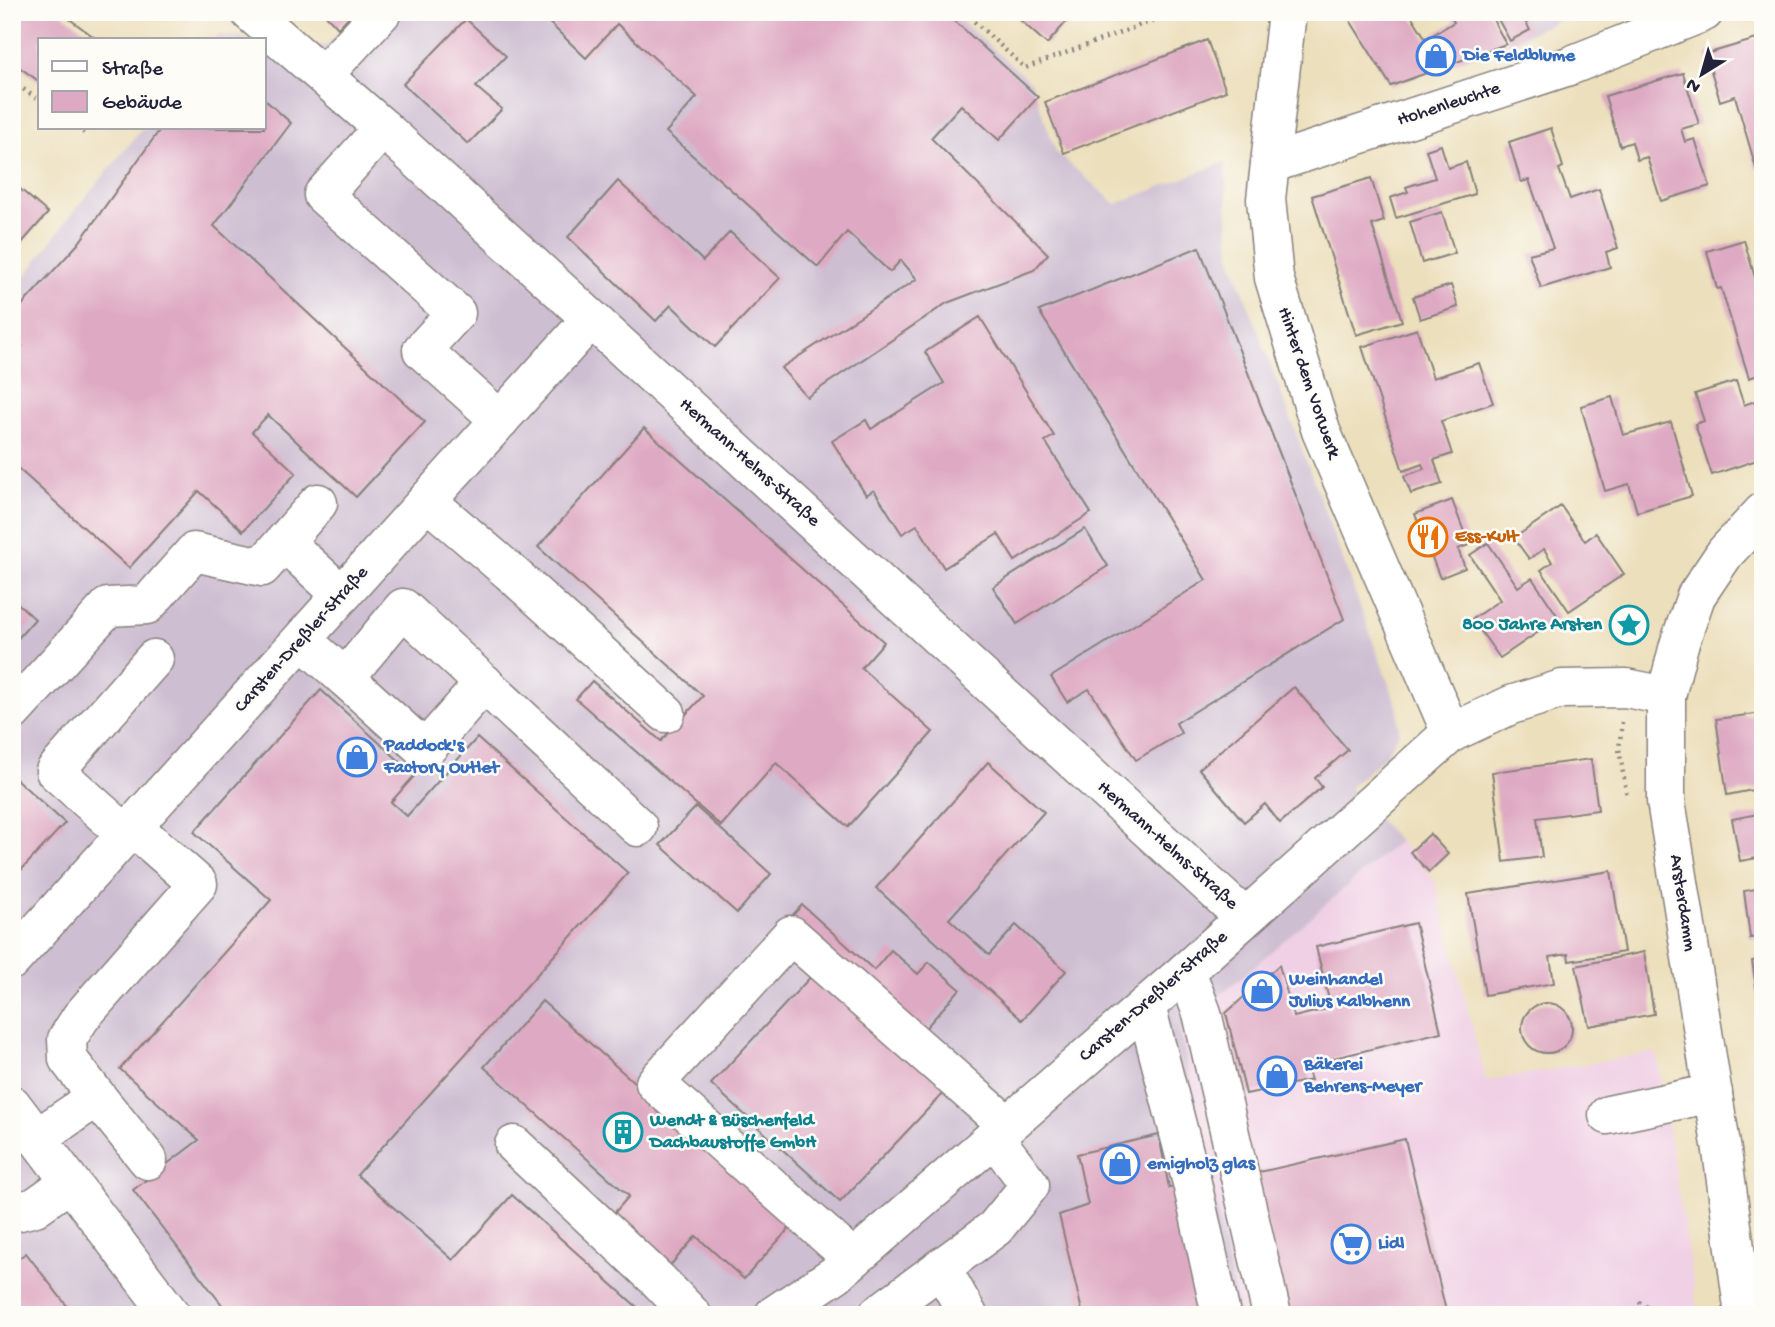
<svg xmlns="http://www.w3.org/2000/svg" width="1775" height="1327" font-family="'Gochi Hand',sans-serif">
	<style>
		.built { fill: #f0d0e5 }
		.industrial { fill: #cebed2 }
		.building { fill: #dea9c2 }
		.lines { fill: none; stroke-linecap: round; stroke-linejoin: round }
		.minor-casing { stroke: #87807c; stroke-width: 41 }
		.path { stroke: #87807c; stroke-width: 4.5; stroke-dasharray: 2 5; stroke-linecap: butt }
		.minor { stroke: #fff; stroke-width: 38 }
		.labels { text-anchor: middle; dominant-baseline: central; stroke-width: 5; stroke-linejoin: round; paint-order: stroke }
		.shop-label { font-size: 19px; font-weight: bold; fill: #366cbe; stroke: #fdfcf7; text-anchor: start }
		.street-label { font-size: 19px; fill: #22223b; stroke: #fdfcf7 }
		.food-label { font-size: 19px; font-weight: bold; fill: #c56008; stroke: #fdfcf7; text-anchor: start }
		.culture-label { font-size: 19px; font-weight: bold; fill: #0d838f; stroke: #fdfcf7; text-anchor: end }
	</style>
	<rect width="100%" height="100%" fill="#fdfcf7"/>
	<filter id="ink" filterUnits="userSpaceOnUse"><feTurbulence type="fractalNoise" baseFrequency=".0143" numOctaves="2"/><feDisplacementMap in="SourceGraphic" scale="14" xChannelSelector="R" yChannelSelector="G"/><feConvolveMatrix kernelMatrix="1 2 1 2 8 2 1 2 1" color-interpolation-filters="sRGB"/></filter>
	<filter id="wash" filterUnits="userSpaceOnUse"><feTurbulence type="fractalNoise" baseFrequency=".00686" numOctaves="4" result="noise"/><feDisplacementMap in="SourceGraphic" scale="28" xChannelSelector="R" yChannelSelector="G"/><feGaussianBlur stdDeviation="1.57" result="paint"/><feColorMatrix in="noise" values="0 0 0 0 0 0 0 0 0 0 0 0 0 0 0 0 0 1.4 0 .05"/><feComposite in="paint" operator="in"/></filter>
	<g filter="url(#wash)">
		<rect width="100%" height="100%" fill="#ecdfbc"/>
		<path class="built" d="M1399 841 1435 881 1486 1081 1656 1052 1698 1315H1239L1180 1030Z"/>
		<g class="industrial">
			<path d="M357 12H951L1031 82 1056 152 1116 204 1225 162 1230 255 1398 709 1399 732 1385 756 1349 788 1399 841 1180 1030 1239 1315H12V294L68 219 143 128H264V40H214L219 35 326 46Z"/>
			<path d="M1493 12H1577L1509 43Z"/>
		</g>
		<g id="blocks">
			<g class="building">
				<path d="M12 12H60L98 40H40V82L12 62Z"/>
				<path d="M323 12H353L338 28Z"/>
				<path d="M538 12H945L1038 97 999 140 961 105 931 138 1048 254 1034 270 947 303 807 397 781 368 917 279 901 260 890 272 847 232 818 267 666 132 697 97 617 24 586 58Z"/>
				<path d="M1011 12H1075L1047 44Z"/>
				<path d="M1355 12H1409L1426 39 1454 22 1449 12H1489L1506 44 1391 86 1348 17Z"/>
				<path d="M1494 12H1520L1530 30 1510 41Z"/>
				<path d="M466 19 506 56 476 87 502 109 468 144 403 84Z"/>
				<path d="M1763 37V166L1756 168 1735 96 1720 101 1706 54Z"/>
				<path d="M1207 40 1226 91 1064 153 1045 102Z"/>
				<path d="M1683 73 1699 124 1681 129 1685 142 1695 139 1710 186 1661 201 1647 157 1637 160 1632 142 1620 146 1605 96Z"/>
				<path d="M264 99 291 123 214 226 425 422 356 497 268 415 252 432 296 473 243 531 199 491 129 568 12 463V358L22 346 12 337V316L78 244 161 128H264Z"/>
				<path d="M1551 128 1563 167 1559 169 1570 199 1599 189 1618 248 1606 252 1610 267 1541 288 1529 254 1553 248 1529 180 1521 182 1509 142Z"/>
				<path d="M1441 145 1448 168 1466 162 1475 194 1396 218 1390 198 1408 192 1406 187 1435 178 1426 150Z"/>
				<path d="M1371 178 1384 221 1372 225 1402 321 1356 335 1312 196Z"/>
				<path d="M618 181 703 261 730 232 780 278 715 347 671 305 656 321 568 237Z"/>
				<path d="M12 182 48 213 12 254Z"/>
				<path d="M1442 212 1455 253 1422 263 1410 222Z"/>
				<path d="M1744 240 1763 305 1762 387 1758 375 1749 378 1721 288 1717 289 1707 251Z"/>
				<path d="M1199 247 1344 619 1176 723 1181 733 1136 760 1089 689 1067 702 1051 677 1206 580 1039 311Z"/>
				<path d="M1451 285 1458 307 1420 319 1413 297Z"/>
				<path d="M980 317 1054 436 1045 441 1091 513 1015 561 998 534 944 568 917 525 902 534 874 490 866 495 832 441 866 420 871 429 944 383 925 352Z"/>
				<path d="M1417 329 1433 378 1479 363 1493 403 1441 421 1452 454 1434 460 1442 484 1411 494 1404 476 1424 469 1422 464 1403 471 1362 347Z"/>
				<path d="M1736 381 1744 405 1763 398V458L1712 475 1695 424 1704 421 1695 394Z"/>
				<path d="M1612 397 1623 435 1671 422 1692 496 1637 512 1629 484 1605 491 1581 406Z"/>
				<path d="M644 428 884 642 861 668 933 732 848 827 776 763 721 826 576 699 592 681 661 741 703 696 538 547Z"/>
				<path d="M1452 500 1469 545 1458 549 1465 568 1440 578 1415 514Z"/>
				<path d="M1561 506 1585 541 1596 533 1624 574 1569 611 1541 570 1552 562 1544 549 1529 559 1514 538Z"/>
				<path d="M1085 529 1108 566 1017 624 993 587Z"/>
				<path d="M1488 543 1518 587 1532 578 1559 618 1500 658 1472 619 1500 600 1470 555Z"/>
				<path d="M12 598 35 619 12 645Z"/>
				<path d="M1294 687 1348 750 1315 778 1322 787 1280 823 1265 804 1244 822 1199 769Z"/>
				<path d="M321 690 415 775 391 802 407 816 477 738 628 873 357 1175 453 1260 512 1195 646 1315H230L133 1190 199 1140 120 1069 271 900 194 832Z"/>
				<path d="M1763 713V788L1727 795 1716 719Z"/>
				<path d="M1591 759 1598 810 1537 818 1542 857 1504 862 1492 772Z"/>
				<path d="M988 762 1044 812 949 919 989 955 1016 925 1066 971 1022 1020 876 888Z"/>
				<path d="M16 779 65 823 12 880V783Z"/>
				<path d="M696 807 771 874 737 913 660 845Z"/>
				<path d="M1763 813V857L1740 861 1732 819Z"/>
				<path d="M1430 834 1448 854 1429 872 1410 852Z"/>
				<path d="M1611 871 1624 952 1569 961 1568 954 1550 957 1554 983 1485 995 1468 894Z"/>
				<path d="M1763 888V936L1750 938 1744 891Z"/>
				<path d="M802 905 874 970 891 950 918 974 929 962 960 989 922 1032 792 916Z"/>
				<path d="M1415 923 1441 1032 1306 1065 1311 1080 1246 1094 1226 1013 1279 965 1294 1017 1331 1008 1316 947Z"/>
				<path d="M1644 952 1654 1014 1589 1026 1576 966Z"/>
				<path d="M1763 959V1004L1759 1005 1752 961Z"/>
				<path d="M816 971 946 1090 840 1202 711 1084Z"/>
				<path d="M542 1001 794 1223 744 1279 696 1236 667 1269 610 1218 629 1196 484 1067Z"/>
				<circle cx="1547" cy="1028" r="25"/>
				<path d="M1159 1135 1169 1188 1176 1187 1204 1315H1083L1059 1215 1088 1205 1077 1154Z"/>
				<path d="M1405 1139 1447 1315H1288L1255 1173Z"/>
				<path d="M26 1253 74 1315H12V1263Z"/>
			</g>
		</g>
	</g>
	<g filter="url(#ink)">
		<use href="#blocks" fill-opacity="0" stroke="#87807c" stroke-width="2"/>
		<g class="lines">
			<defs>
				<g id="minor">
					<path d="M250 12 383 128 1244 917"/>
					<path d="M1287 12 1266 199 1274 278 1321 431 1451 733"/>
					<path d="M324 74 382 12"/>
					<path d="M383 128 323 195 456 313 422 350 500 420"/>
					<path d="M1270 164 1569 66 1704 12"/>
					<path d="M427 501 510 572 666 713"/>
					<path d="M284 542 342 595"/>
					<path d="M302 640 345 678 403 608 638 827"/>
					<path d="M345 678 425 750 484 683"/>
					<path d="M12 712 108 607 147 605 194 552 262 567 318 503"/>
					<path d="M126 834 55 771 154 659"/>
					<path d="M12 960 591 319"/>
					<path d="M1186 971 1202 1013 1272 1315"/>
					<path d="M1146 1006 1192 1183 1221 1315"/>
					<path d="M97 1097 148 1160"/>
					<path d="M12 1105 171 1315"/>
					<path d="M1608 1115 1713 1093"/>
					<path d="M37 1138 97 1097 68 1059 67 1039 81 1017 198 884 133 827"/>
					<path d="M514 1145 658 1280 692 1315"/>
					<path d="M12 1213 35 1207 70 1182"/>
					<path d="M853 1259 655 1083 791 935 1007 1125"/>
					<path d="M941 1267 968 1315"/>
					<path d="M774 1315 836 1274 1186 971 1451 733 1511 705 1562 689 1626 688 1666 696"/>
					<path d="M877 1315 995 1228 1030 1185 994 1137"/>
					<path d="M1744 1315 1722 1151 1666 801V696L1679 645 1696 596 1725 553 1763 512"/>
				</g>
			</defs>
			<use href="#minor" class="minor-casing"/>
			<g class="path">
				<path d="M964 12 1025 68 1176 12"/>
				<path d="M1136 12 1141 25"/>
				<path d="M12 81 40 101"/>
				<path d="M77 128 84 133"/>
				<path d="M1622 722 1619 749 1627 797"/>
				<path d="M1639 1302 1660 1315"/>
			</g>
			<use href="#minor" class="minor"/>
		</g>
	</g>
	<defs>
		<symbol id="shop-ring" viewBox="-11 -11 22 22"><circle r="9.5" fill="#fdfcf7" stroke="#3f7fe0" stroke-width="1.5"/><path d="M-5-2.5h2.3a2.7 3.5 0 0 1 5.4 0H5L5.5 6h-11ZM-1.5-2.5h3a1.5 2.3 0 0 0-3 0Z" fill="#3f7fe0"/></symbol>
		<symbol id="restaurant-ring" viewBox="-11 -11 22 22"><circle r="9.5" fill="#fdfcf7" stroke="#e8710a" stroke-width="1.5"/><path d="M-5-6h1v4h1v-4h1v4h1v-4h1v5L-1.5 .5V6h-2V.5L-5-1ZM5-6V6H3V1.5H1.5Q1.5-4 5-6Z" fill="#e8710a"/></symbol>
		<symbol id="sight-ring" viewBox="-11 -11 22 22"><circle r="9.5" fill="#fdfcf7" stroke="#0f9aa8" stroke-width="1.5"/><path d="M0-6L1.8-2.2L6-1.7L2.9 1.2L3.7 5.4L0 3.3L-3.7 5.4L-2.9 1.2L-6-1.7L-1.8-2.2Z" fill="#0f9aa8"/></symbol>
		<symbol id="building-ring" viewBox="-11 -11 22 22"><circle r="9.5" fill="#fdfcf7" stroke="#0f9aa8" stroke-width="1.5"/><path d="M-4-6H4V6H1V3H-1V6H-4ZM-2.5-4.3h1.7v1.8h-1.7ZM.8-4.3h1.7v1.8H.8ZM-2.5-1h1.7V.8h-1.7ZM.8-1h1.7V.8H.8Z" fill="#0f9aa8"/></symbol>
		<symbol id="supermarket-ring" viewBox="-11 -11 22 22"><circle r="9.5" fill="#fdfcf7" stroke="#3f7fe0" stroke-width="1.5"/><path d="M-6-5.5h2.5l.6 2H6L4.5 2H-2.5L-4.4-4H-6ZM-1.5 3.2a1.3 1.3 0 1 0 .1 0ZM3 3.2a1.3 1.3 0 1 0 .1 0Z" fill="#3f7fe0"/></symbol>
	</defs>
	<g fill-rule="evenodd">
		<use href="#shop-ring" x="1414" y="34" width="44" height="44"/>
		<use href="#restaurant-ring" x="1406" y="515" width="44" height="44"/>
		<use href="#sight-ring" x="1607" y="603" width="44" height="44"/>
		<use href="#shop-ring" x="335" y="735" width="44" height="44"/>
		<use href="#shop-ring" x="1240" y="969" width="44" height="44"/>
		<use href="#shop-ring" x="1255" y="1054" width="44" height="44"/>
		<use href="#building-ring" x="601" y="1110" width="44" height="44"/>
		<use href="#shop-ring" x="1098" y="1142" width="44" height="44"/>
		<use href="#supermarket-ring" x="1329" y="1222" width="44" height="44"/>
	</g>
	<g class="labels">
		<g class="shop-label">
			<text x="1463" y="56">Die Feldblume</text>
			<text x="384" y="746">Paddock's<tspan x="384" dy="22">Factory Outlet</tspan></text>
			<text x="1289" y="980">Weinhandel<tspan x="1289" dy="22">Julius Kalbhenn</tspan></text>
			<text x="1304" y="1065">Bäkerei<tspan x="1304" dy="22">Behrens-Meyer</tspan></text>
			<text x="1147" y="1164">emigholz glas</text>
			<text x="1378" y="1244">Lidl</text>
		</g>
		<g class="street-label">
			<text transform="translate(1449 105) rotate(-18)">Hohenleuchte</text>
			<text transform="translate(1308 383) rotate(71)">Hinter dem Vorwerk</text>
			<text transform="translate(749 463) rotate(42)">Hermann-Helms-Straße</text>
			<text transform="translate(302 640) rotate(-48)">Carsten-Dreßler-Straße</text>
			<text transform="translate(1167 846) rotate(42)">Hermann-Helms-Straße</text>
			<text transform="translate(1682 903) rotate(81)">Arsterdamm</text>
			<text transform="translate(1154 997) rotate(-41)">Carsten-Dreßler-Straße</text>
		</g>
		<g class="food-label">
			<text x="1455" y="537">Ess-Kult</text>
		</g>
		<g class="culture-label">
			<text x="1602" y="625">800 Jahre Arsten</text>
			<text x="650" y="1121" text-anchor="start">Wendt &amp; Büschenfeld<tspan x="650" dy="22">Dachbaustoffe GmbH</tspan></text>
		</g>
	</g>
	<rect width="1775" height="1327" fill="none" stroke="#fdfcf7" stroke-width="42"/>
	<rect x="38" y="38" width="228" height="91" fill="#fdfcf7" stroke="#a5a5ac" stroke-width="2"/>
	<rect x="52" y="61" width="35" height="10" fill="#ffffff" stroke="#a5a5ac" stroke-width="2"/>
	<text x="102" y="74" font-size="21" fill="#22223b">Straße</text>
	<rect x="52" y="91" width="35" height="21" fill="#dea9c2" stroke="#a5a5ac" stroke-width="2"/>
	<text x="102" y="108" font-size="21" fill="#22223b">Gebäude</text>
	<g transform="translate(1702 74) rotate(217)" stroke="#fdfcf7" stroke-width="5" paint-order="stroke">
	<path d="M0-5L12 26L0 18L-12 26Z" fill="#22223b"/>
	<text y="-10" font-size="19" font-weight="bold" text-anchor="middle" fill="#22223b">N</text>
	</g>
</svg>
